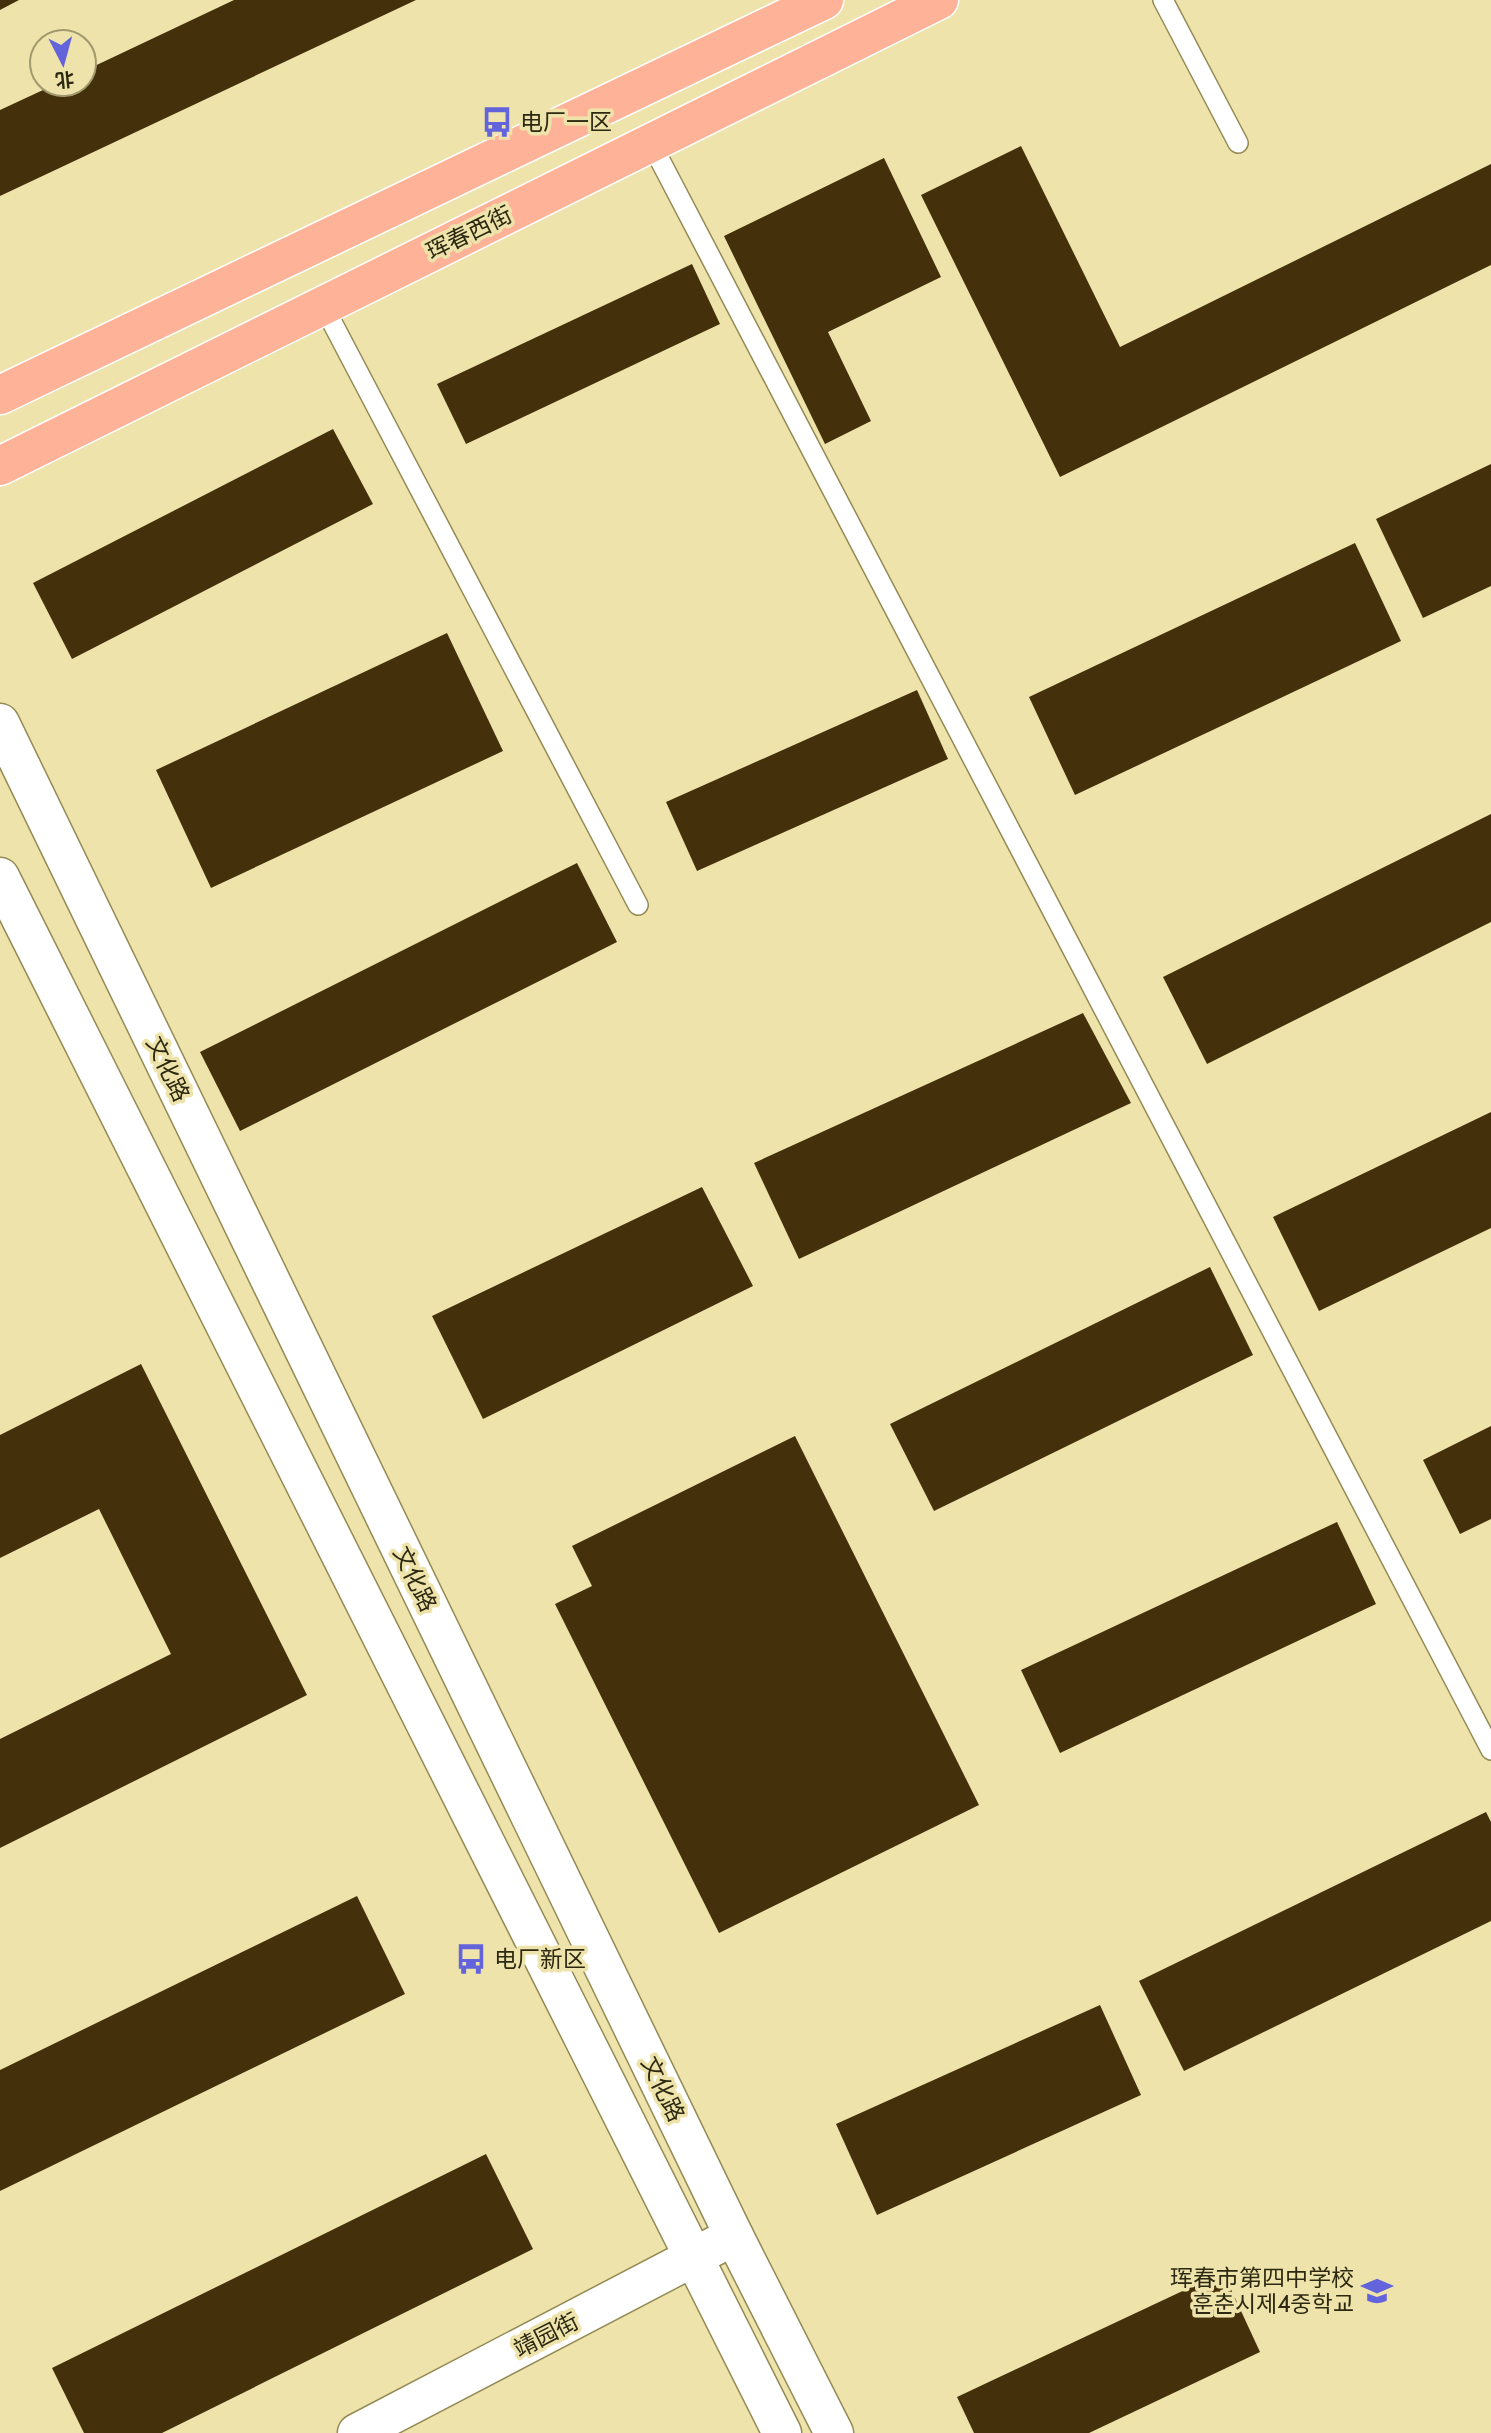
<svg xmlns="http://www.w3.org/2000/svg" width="1491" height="2433" font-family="Cabin,'Noto Sans SC','Noto Sans KR',sans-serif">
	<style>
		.building { fill: #44300a }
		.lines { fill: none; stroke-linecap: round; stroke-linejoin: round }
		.service-casing { stroke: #948a54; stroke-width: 22 }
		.tertiary-casing { stroke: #948a54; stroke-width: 41 }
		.secondary-casing { stroke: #948a54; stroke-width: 41 }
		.primary-casing { stroke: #fff; stroke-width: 41 }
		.service { stroke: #fff; stroke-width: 19 }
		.tertiary { stroke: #fff; stroke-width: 38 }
		.secondary { stroke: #fff; stroke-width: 38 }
		.primary { stroke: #feb297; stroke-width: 38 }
		.labels { text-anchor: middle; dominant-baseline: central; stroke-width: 7; stroke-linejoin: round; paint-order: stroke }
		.poi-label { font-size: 23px; fill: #2c2811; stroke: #eee4ab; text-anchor: start }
		.street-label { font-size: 23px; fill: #2c2811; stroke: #eee4ab }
	</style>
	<rect width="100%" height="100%" fill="#eee4ab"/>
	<g class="building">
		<path d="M0 0H19L0 10Z"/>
		<path d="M234 0H416L0 196V110L56 84H84V71Z"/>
		<path d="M1021 146 1120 347 1491 164V265L1060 477 921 195Z"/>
		<path d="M884 158 941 277 828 332 871 421 825 444 724 236Z"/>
		<path d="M692 264 720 324 466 444 437 384Z"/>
		<path d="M333 429 373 504 72 659 33 583Z"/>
		<path d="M1491 464V586L1423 618 1376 519Z"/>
		<path d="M1355 543 1401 641 1075 795 1029 697Z"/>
		<path d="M447 633 503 751 211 888 156 770Z"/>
		<path d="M917 690 948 759 697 871 666 802Z"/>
		<path d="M1491 814V922L1207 1064 1163 977Z"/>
		<path d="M577 863 617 942 240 1131 200 1052Z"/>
		<path d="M1083 1013 1131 1103 799 1259 754 1163Z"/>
		<path d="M1491 1112V1228L1319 1311 1273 1217Z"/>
		<path d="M702 1187 753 1286 483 1419 432 1316Z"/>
		<path d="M1210 1267 1253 1355 934 1511 890 1424Z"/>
		<path d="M141 1364 307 1695 0 1848V1739L171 1654 99 1509 0 1558V1435Z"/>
		<path d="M1491 1426V1519L1460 1534 1423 1460Z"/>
		<path d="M795 1436 979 1805 719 1933 555 1604 592 1586 572 1546Z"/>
		<path d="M1337 1522 1376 1604 1060 1753 1021 1670Z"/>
		<path d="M1486 1812 1491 1822V1921L1184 2071 1139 1981Z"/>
		<path d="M357 1896 405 1994 0 2191V2070Z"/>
		<path d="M1100 2005 1141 2095 877 2215 836 2124Z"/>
		<path d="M486 2154 533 2249 162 2433H84L52 2368Z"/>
		<path d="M1223 2272 1260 2352 1089 2433H974L957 2397Z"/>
	</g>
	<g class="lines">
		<defs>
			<g id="service">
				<path d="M1163 0 1238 143"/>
				<path d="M651 143 1491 1750"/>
				<path d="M323 305 638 905"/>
			</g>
			<path id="tertiary" d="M357 2433 734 2236"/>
			<g id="secondary">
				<path d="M0 723 734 2236 834 2433"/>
				<path d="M0 877 782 2433"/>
			</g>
			<g id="primary">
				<path d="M0 395 824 0"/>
				<path d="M0 466 939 0"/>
			</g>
		</defs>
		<use href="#service" class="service-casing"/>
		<use href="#tertiary" class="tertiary-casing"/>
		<use href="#secondary" class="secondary-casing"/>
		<use href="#primary" class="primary-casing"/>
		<use href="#service" class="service"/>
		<use href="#tertiary" class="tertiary"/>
		<use href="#secondary" class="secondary"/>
		<use href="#primary" class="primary"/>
	</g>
	<defs>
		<symbol id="bus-bare" viewBox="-9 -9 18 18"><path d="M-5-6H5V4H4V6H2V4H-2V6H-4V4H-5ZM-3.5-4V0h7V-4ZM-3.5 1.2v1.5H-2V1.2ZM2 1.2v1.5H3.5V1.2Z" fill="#6363dc" stroke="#eee4ab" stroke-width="2.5" paint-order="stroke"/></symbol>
		<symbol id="school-bare" viewBox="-9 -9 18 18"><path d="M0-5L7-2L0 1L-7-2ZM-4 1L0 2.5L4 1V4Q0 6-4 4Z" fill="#6363dc" stroke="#eee4ab" stroke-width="2.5" paint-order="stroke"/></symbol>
	</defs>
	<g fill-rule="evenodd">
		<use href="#bus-bare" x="475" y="100" width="44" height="44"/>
		<use href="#bus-bare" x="449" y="1937" width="44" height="44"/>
		<use href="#school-bare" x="1355" y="2269" width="44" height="44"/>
	</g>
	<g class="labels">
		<g class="poi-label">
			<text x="520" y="122">电厂一区</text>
			<text x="494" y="1959">电厂新区</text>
			<text x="1354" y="2278" text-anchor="end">珲春市第四中学校<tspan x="1354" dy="26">훈춘시제4중학교</tspan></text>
		</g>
		<g class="street-label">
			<text transform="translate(469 233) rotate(-26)">珲春西街</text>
			<text transform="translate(168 1069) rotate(64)">文化路</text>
			<text transform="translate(415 1579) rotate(64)">文化路</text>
			<text transform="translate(663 2089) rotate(64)">文化路</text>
			<text transform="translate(546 2335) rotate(-27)">靖园街</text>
		</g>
	</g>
	<g transform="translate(63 63) rotate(174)"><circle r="33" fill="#eee4ab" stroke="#a0996d" stroke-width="2"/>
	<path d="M0-5L12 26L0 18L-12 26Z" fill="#6363dc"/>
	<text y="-10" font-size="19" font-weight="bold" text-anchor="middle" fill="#2c2811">北</text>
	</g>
</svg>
